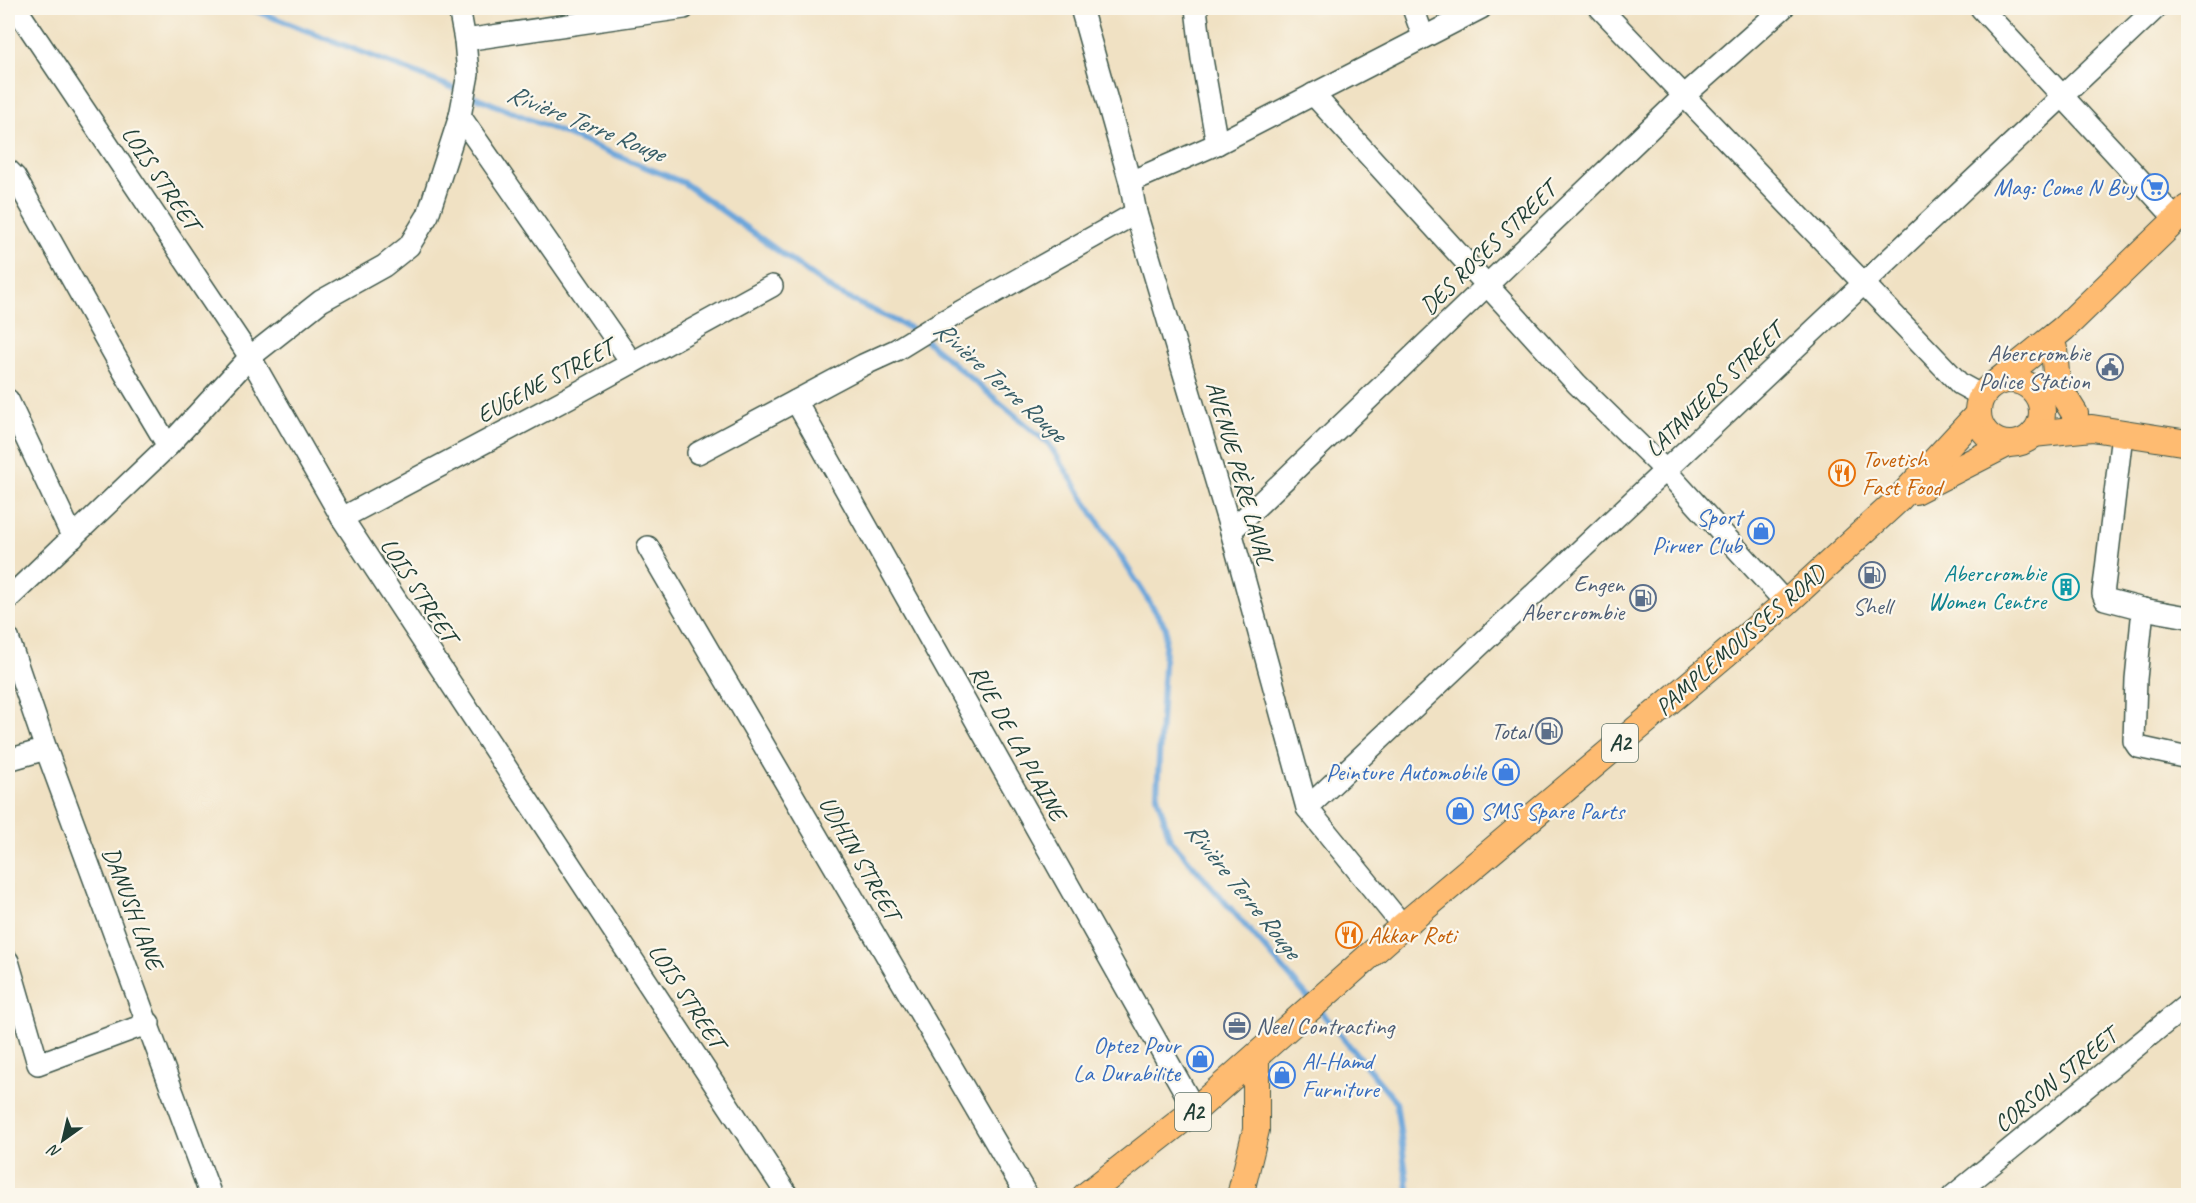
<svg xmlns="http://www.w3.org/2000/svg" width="2196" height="1203" font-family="Caveat,sans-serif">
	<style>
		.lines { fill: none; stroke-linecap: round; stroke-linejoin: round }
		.stream { stroke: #6aa5da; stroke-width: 6 }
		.minor-casing { stroke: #3e5649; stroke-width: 24 }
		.major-casing { stroke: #3e5649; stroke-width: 28 }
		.minor { stroke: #fff; stroke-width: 21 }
		.major { stroke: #febb71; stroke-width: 26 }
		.labels { text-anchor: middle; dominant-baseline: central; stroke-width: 4.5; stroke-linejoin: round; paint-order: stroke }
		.shield { fill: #fbf7ec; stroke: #61756b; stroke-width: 1.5 }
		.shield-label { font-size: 22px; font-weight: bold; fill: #1f3d34 }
		.street-label { font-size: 24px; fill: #1f3d34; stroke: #fbf7ec }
		.shop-label { font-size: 24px; fill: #366cbe; stroke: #fbf7ec; text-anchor: end }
		.service-label { font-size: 24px; fill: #4e5e75; stroke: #fbf7ec; text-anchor: end }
		.food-label { font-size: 24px; fill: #c56008; stroke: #fbf7ec; text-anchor: start }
		.culture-label { font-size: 24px; fill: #0d838f; stroke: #fbf7ec; text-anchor: end }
		.water-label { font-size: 26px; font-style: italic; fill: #365c66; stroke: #fbf7ec }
	</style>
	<rect width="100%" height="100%" fill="#fbf7ec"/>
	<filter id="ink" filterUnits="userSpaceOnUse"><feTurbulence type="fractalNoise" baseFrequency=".0167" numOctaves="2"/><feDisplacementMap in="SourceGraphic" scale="12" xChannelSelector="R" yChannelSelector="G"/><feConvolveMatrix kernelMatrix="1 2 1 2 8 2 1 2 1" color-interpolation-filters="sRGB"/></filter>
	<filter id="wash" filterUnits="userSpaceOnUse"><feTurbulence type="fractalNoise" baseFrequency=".008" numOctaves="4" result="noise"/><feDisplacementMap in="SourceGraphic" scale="24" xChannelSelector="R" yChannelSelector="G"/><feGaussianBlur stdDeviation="1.35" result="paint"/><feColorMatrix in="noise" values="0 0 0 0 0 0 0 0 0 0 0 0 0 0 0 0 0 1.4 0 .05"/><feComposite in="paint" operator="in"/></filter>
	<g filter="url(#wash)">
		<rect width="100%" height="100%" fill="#f0e1c3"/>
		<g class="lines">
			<g class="stream">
				<path d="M249 8 461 91 684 183 835 292 912 329 1049 444 1166 628 1157 795 1170 839 1311 1001"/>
				<path d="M1318 1008 1396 1102 1409 1196"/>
			</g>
		</g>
	</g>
	<g filter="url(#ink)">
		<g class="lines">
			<defs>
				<g id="minor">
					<path d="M16 8 250 357 342 518 788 1196"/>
					<path d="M1081 8 1130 182 1136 213 1231 531 1307 808 1403 926"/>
					<path d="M1196 8 1202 59 1217 144"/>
					<path d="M1413 8 1423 36"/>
					<path d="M1600 8 1960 384 1982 396"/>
					<path d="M1981 8 2176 219"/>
					<path d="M465 40 684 8"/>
					<path d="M1313 94 1577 384 1666 471 1786 603"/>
					<path d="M460 116 632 363"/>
					<path d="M8 170 15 177 124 372 168 446"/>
					<path d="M1130 182 1217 144 1481 8"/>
					<path d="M8 400 73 538"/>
					<path d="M796 401 1195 1110"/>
					<path d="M2122 434 2105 578 2103 594 2105 599 2143 609 2188 617"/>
					<path d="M698 453 863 365 896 350 935 326 1136 213"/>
					<path d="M342 518 568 398 772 286"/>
					<path d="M1231 531 1685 95 1783 8"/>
					<path d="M648 547 1027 1196"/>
					<path d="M8 599 168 446 250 357 321 301 384 266 409 246 428 215 460 116 468 74 465 40 459 8"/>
					<path d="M2143 609 2136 679 2134 741 2138 747 2188 758"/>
					<path d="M8 638 46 749 211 1196"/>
					<path d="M8 760 46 749"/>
					<path d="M1307 808 2156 8"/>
					<path d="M8 961 38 1064 149 1023"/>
					<path d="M1953 1196 2188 1004"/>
				</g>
				<g id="major">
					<path d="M2054 349 2057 385 2075 414"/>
					<circle cx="2010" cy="412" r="32"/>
					<path d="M1997 382 2064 328 2188 208"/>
					<path d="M2033 434 2092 428 2188 443"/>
					<path d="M1915 491 2007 444"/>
					<path d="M1085 1196 1195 1110 1403 926 1786 603 1899 499 1978 414"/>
					<path d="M1240 1196 1256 1130V1057"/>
				</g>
			</defs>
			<use href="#minor" class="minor-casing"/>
			<use href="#major" class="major-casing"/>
			<use href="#minor" class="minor"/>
			<use href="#major" class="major"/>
		</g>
	</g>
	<defs>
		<symbol id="supermarket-ring" viewBox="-11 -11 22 22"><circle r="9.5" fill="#fbf7ec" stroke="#3f7fe0" stroke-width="1.5"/><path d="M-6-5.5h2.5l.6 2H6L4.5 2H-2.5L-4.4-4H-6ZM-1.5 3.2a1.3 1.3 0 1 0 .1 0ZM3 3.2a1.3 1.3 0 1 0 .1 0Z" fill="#3f7fe0"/></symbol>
		<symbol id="civic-ring" viewBox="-11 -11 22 22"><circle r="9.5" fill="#fbf7ec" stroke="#5c6f8a" stroke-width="1.5"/><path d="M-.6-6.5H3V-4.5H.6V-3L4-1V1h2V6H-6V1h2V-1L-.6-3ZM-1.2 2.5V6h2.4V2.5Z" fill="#5c6f8a"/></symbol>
		<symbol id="restaurant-ring" viewBox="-11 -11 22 22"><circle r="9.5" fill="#fbf7ec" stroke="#e8710a" stroke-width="1.5"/><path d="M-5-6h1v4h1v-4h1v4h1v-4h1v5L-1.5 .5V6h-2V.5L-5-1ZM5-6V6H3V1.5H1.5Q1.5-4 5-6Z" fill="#e8710a"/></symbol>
		<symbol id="shop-ring" viewBox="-11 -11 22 22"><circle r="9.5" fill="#fbf7ec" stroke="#3f7fe0" stroke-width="1.5"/><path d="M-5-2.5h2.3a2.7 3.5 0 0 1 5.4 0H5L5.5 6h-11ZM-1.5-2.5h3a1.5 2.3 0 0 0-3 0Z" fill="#3f7fe0"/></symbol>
		<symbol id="fuel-ring" viewBox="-11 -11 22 22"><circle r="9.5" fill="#fbf7ec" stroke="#5c6f8a" stroke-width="1.5"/><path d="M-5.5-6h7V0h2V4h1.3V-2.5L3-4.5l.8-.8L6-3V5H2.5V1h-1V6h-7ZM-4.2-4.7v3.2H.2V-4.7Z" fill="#5c6f8a"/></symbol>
		<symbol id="building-ring" viewBox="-11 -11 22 22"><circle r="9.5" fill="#fbf7ec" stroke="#0f9aa8" stroke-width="1.5"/><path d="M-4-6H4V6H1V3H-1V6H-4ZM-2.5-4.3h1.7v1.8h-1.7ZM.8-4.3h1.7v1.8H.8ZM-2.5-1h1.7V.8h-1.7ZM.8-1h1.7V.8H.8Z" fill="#0f9aa8"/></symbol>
		<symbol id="office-ring" viewBox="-11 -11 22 22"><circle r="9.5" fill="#fbf7ec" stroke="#5c6f8a" stroke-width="1.5"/><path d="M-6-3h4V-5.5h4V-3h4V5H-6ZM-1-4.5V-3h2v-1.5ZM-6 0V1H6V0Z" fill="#5c6f8a"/></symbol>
	</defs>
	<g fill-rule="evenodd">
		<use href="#supermarket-ring" x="2140" y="172" width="30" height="30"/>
		<use href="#civic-ring" x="2095" y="352" width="30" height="30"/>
		<use href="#restaurant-ring" x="1827" y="458" width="30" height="30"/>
		<use href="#shop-ring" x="1746" y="516" width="30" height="30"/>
		<use href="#fuel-ring" x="1857" y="560" width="30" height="30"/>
		<use href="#building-ring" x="2051" y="572" width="30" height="30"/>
		<use href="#fuel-ring" x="1628" y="583" width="30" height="30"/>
		<use href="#fuel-ring" x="1534" y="716" width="30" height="30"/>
		<use href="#shop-ring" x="1491" y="757" width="30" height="30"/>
		<use href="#shop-ring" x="1445" y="796" width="30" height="30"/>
		<use href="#restaurant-ring" x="1334" y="920" width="30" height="30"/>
		<use href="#office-ring" x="1222" y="1011" width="30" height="30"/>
		<use href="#shop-ring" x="1185" y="1044" width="30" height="30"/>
		<use href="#shop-ring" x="1267" y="1060" width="30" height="30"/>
	</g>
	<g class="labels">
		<g class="shield">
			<rect x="1602" y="724" width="36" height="38" rx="4.5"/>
			<rect x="1175" y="1093" width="36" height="38" rx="4.5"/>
		</g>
		<g class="shield-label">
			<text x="1620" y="743">A2</text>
			<text x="1193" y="1112">A2</text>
		</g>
		<g class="street-label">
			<text transform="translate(161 178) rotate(56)">LOIS STREET</text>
			<text transform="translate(1488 248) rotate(-44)">DES ROSES STREET</text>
			<text transform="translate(545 381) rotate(-28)">EUGENE STREET</text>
			<text transform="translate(1714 390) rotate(-44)">LATANIERS STREET</text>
			<text transform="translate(1240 473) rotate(74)">AVENUE PÈRE LAVAL</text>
			<text transform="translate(419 590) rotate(57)">LOIS STREET</text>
			<text transform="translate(1740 640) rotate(-41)">PAMPLEMOUSSES ROAD</text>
			<text transform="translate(1018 743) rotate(61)">RUE DE LA PLAINE</text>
			<text transform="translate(860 858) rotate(60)">UDHIN STREET</text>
			<text transform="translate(133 908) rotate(69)">DANUSH LANE</text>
			<text transform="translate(687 996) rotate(57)">LOIS STREET</text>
			<text transform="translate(2055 1080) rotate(-39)">CORSON STREET</text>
		</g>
		<g class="shop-label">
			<text x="2136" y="187">Mag: Come N Buy</text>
			<text x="1742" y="517">Sport<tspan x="1742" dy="28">Piruer Club</tspan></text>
			<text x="1486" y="772">Peinture Automobile</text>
			<text x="1480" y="811" text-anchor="start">SMS Spare Parts</text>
			<text x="1180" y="1045">Optez Pour<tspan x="1180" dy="28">La Durabilite</tspan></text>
			<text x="1302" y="1061" text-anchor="start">Al-Hamd<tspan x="1302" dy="28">Furniture</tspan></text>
		</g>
		<g class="service-label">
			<text x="2090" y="353">Abercrombie<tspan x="2090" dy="28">Police Station</tspan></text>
			<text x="1624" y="584">Engen<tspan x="1624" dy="28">Abercrombie</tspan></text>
			<text x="1872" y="606" text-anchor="middle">Shell</text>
			<text x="1530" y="731">Total</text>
			<text x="1256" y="1026" text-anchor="start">Neel Contracting</text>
		</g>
		<g class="food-label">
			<text x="1862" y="459">Tovetish<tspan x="1862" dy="28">Fast Food</tspan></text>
			<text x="1368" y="935">Akkar Roti</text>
		</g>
		<g class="culture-label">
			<text x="2046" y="573">Abercrombie<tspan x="2046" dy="28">Women Centre</tspan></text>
		</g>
		<g class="water-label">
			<text transform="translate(586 123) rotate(22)">Rivière Terre Rouge</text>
			<text transform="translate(1000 381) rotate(42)">Rivière Terre Rouge</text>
			<text transform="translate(1243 890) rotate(51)">Rivière Terre Rouge</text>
		</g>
	</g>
	<rect width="2196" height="1203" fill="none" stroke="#fbf7ec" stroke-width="30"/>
	<g transform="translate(63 1140) rotate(214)" stroke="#fbf7ec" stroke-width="4.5" paint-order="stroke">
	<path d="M0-4.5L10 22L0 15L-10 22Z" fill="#1f3d34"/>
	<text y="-9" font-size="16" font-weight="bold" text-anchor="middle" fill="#1f3d34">N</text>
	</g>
</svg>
